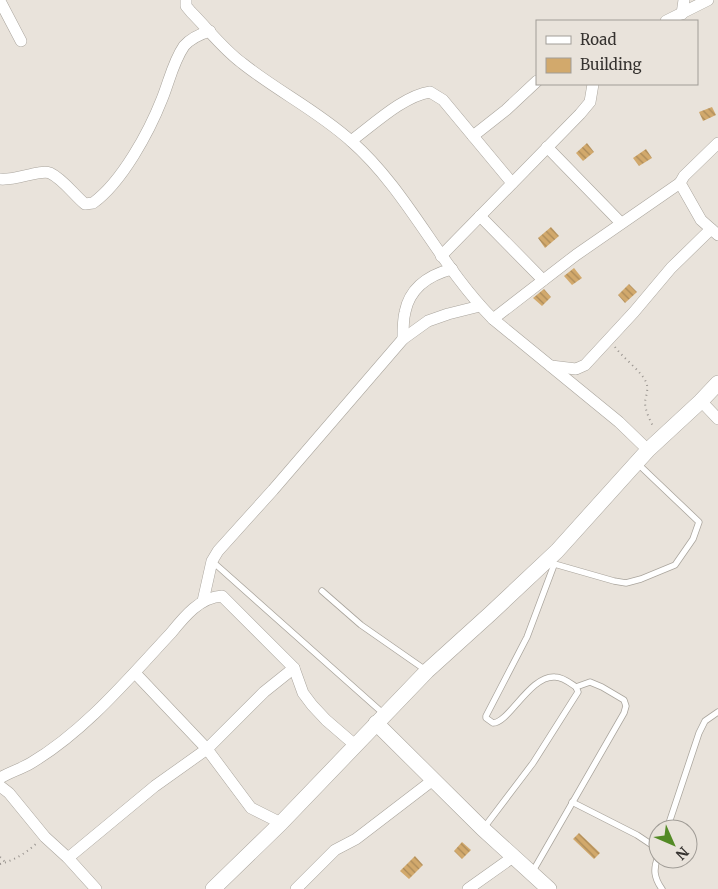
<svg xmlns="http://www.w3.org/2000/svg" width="718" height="889" font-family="Merriweather,serif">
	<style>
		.building { fill: url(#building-back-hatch) }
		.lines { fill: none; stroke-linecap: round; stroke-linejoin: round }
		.service-casing { stroke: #aaa59d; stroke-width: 7 }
		.minor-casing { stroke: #aaa59d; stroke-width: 12 }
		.tertiary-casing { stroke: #aaa59d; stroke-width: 16 }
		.path { stroke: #98938e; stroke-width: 2; stroke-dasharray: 1 4; stroke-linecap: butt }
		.service { stroke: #fff; stroke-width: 5.5 }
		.minor { stroke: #fff; stroke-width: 11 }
		.tertiary { stroke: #fff; stroke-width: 15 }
	</style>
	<defs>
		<pattern id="building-back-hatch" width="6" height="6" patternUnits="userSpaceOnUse" patternTransform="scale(1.25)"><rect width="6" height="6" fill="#d2a96c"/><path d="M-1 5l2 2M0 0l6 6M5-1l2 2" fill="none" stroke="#ab8a59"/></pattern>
	</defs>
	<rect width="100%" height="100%" fill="#e9e3db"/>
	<g class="building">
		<path d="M712 107 716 115 703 121 699 112Z"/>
		<path d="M587 143 594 152 583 161 576 153Z"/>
		<path d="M646 149 652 158 639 166 633 158Z"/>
		<path d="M551 227 559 236 545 248 538 238Z"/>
		<path d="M574 268 582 278 572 285 564 276Z"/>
		<path d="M629 284 637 292 625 303 618 295Z"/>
		<path d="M544 289 551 297 542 306 533 298Z"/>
		<path d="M579 833 600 853 594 859 573 839Z"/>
		<path d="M462 842 471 850 462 859 454 851Z"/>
		<path d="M415 856 423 865 409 879 400 871Z"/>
	</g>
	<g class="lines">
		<defs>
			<g id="service">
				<path d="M213 562 385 715"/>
				<path d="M551 563 614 581 626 583 641 579 675 565 693 539 699 522 637 463"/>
				<path d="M322 591 361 625 427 671"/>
				<path d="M572 802 637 835 658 849"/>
				<path d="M483 829 533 763 578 692 576 687C570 683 563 677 555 677 530 675 509 723 493 723L486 718V716L527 637 554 565"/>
				<path d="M667 829 699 733 705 721 718 712"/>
				<path d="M658 857C653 869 654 878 662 889"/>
				<path d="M533 871 624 713 626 706 624 700 602 687 590 682 576 687"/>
			</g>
			<g id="minor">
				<path d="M186 0V6L191 12C208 29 223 49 242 63 277 91 318 111 351 141 408 191 439 265 493 319L619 422 648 450"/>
				<path d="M0 1 21 41"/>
				<path d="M682 14 684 0"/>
				<path d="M666 21 708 0"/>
				<path d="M473 136 506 110 537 81"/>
				<path d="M351 141C373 125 403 96 430 92L443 100 512 183"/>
				<path d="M718 143 684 176 680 183 701 220 718 235"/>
				<path d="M547 147 621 223"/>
				<path d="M0 179C15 181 40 169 50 173 63 179 74 195 85 204L93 203C122 182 149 132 162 99 169 82 173 62 184 46 191 38 200 34 210 31"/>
				<path d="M480 216 543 280"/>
				<path d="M441 256 580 114 590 102 593 84"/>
				<path d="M493 319 576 255 680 183"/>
				<path d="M403 339C403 330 403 320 405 312 410 287 429 275 452 269"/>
				<path d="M551 366 576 369 585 365 634 312 671 268 711 229"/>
				<path d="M701 401 718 419"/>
				<path d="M203 601 212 561 218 551 273 490 403 339 428 321 448 314 480 306"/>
				<path d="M135 673 207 749 251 808 281 823"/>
				<path d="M0 778C10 772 21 769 31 763 85 731 129 678 171 633 184 617 200 597 222 596L294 668 303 693 312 705 326 720 355 745"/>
				<path d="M0 786 9 793 45 837 68 858 96 889"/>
				<path d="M68 858 155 786 207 749 264 692 294 668"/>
				<path d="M296 889 335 850 356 839 433 780"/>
				<path d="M468 889 513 857"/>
			</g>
			<g id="tertiary">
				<path d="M376 723 483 829 549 889"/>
				<path d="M213 889 281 823 427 671 490 614 557 551 648 450 701 401 718 383"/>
			</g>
		</defs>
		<use href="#service" class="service-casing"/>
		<use href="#minor" class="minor-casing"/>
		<use href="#tertiary" class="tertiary-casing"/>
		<g class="path">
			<path d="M615 347C623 358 642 372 646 382 649 389 646 395 645 402 645 411 650 420 654 428"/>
			<path d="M0 857 5 862"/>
			<path d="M0 864C15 860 26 853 37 843"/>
		</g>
		<use href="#service" class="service"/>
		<use href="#minor" class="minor"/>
		<use href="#tertiary" class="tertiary"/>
	</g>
	<rect x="536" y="20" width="162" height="65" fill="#e9e3db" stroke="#a19d97"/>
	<rect x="546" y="36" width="25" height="8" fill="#ffffff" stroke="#a19d97"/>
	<text x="580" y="45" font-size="15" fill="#363330">Road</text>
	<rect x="546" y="58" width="25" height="15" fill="#d2a96c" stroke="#a19d97"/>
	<text x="580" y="70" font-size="15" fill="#363330">Building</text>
	<g transform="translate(673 844) rotate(135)"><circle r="24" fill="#e9e3db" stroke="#a19d97"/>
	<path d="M0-4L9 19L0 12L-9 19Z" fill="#538a25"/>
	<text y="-8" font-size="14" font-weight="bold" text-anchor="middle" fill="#363330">N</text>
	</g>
</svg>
